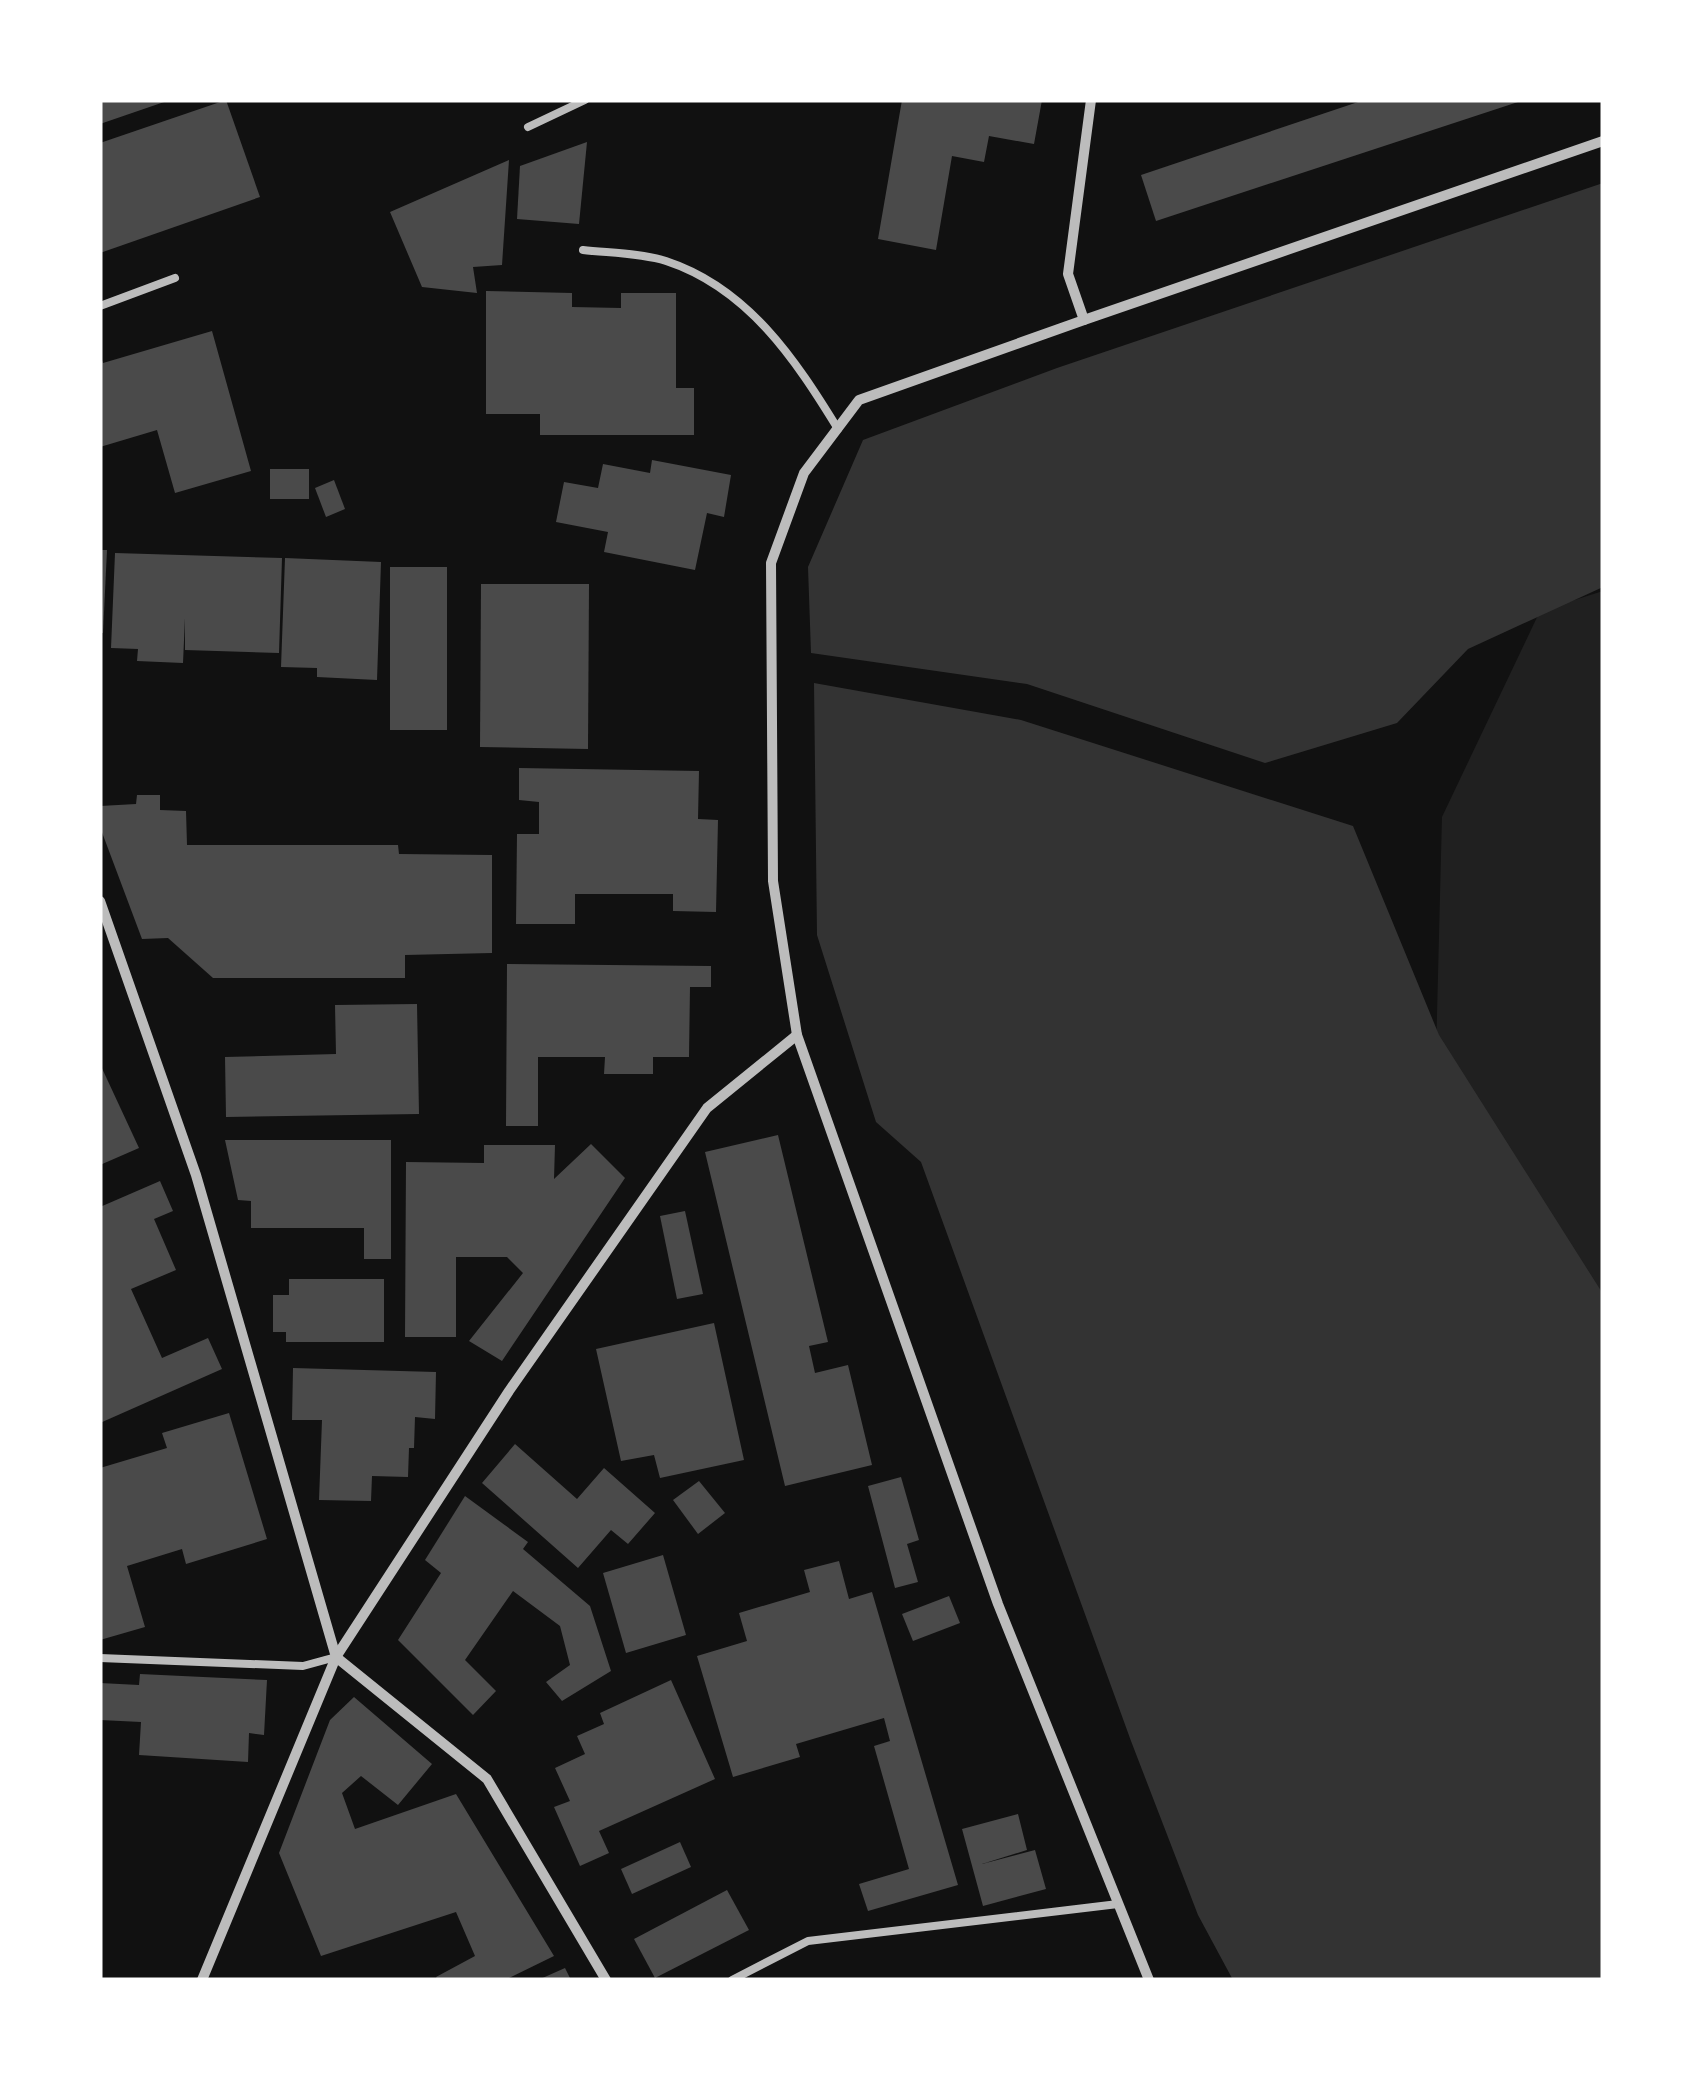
<svg xmlns="http://www.w3.org/2000/svg" width="1703" height="2080" font-family="Barlow,sans-serif">
	<style>
		.green { fill: #202020 }
		.water { fill: #333 }
		.building { fill: #4a4a4a }
		.lines { fill: none; stroke-linecap: round; stroke-linejoin: round }
		.service { stroke: #bcbcbc; stroke-width: 8 }
		.minor { stroke: #bcbcbc; stroke-width: 10 }
	</style>
	<rect width="100%" height="100%" fill="#111"/>
	<path class="green" d="M1603 591V1380L1434 1135 1442 817 1540 611Z"/>
	<g class="water">
		<path d="M1603 183V587L1468 649 1397 723 1265 763 1027 684 811 653 808 567 863 440 1057 368Z"/>
		<path d="M814 683 1021 720 1353 826 1439 1035 1603 1294V1980H1233L1198 1915 1131 1741 921 1162 876 1122 817 935Z"/>
	</g>
	<g class="building">
		<path d="M100 100H167V101L100 124Z"/>
		<path d="M226 100 260 197 100 253V143Z"/>
		<path d="M902 100H1042L1034 144 989 136 984 162 952 156 936 250 878 239Z"/>
		<path d="M1364 100 1521 101 1156 221 1141 175Z"/>
		<path d="M587 142 579 224 517 219 520 166Z"/>
		<path d="M509 160 502 265 473 267 477 293 422 287 390 212Z"/>
		<path d="M486 291 572 293V307L621 308V293H676V388H694V435H540V414H486Z"/>
		<path d="M212 331 251 471 175 493 157 430 100 447V354L103 363Z"/>
		<path d="M652 460 731 475 724 517 707 513 695 570 604 552 608 532 556 522 564 482 598 488 603 464 650 473Z"/>
		<rect x="270" y="469" width="39" height="30"/>
		<path d="M334 480 345 509 326 517 315 488Z"/>
		<path d="M100 550H107L103 633H100Z"/>
		<path d="M115 553 282 558 279 653 185 650V618L183 663 137 661 138 649 111 648Z"/>
		<path d="M285 558 381 562 377 680 317 677V668L281 667Z"/>
		<rect x="390" y="567" width="57" height="163"/>
		<path d="M481 584H589L588 749 480 747Z"/>
		<path d="M519 768 699 771 698 819 718 820 716 912 673 911V894H575V924H516L517 834H539V802L519 800Z"/>
		<path d="M137 795H160V810L186 811 187 845H398L399 854 492 855V953L405 955V978H213L168 938 142 939 100 827V806L136 804Z"/>
		<path d="M507 964 711 966V987H690L689 1057H653V1074H604L605 1057H538V1126H506Z"/>
		<path d="M417 1004 419 1114 226 1117 225 1057 336 1054 335 1005Z"/>
		<path d="M100 1064 139 1148 100 1165Z"/>
		<path d="M778 1135 828 1342 809 1346 815 1373 848 1365 872 1465 785 1486 705 1152Z"/>
		<path d="M225 1140H391V1259H364V1228H251V1201L238 1200Z"/>
		<path d="M591 1144 625 1178 502 1361 469 1341 523 1273 507 1257H456V1337H405L406 1162 484 1163V1145H555L554 1179Z"/>
		<path d="M160 1181 173 1211 154 1219 176 1270 131 1289 162 1358 208 1338 222 1369 100 1423V1207Z"/>
		<path d="M685 1211 703 1294 677 1299 660 1216Z"/>
		<path d="M289 1279H384V1342H286V1332H273V1295H289Z"/>
		<path d="M714 1323 744 1460 660 1478 654 1455 621 1461 596 1349Z"/>
		<path d="M293 1368 436 1372 435 1419 415 1417 414 1448H409L408 1477 372 1476 371 1501 319 1500 322 1420H292Z"/>
		<path d="M229 1413 267 1539 186 1564 182 1549 127 1566 145 1627 100 1640V1468L167 1448 162 1433Z"/>
		<path d="M515 1444 577 1499 604 1468 655 1513 628 1544 611 1530 578 1568 482 1483Z"/>
		<path d="M901 1477 919 1540 907 1544 918 1582 895 1588 868 1486Z"/>
		<path d="M699 1481 725 1513 698 1534 673 1500Z"/>
		<path d="M465 1496 528 1542 523 1549 590 1606 611 1671 562 1701 546 1682 570 1665 560 1626 513 1591 465 1660 496 1691 473 1715 398 1640 441 1573 425 1560Z"/>
		<path d="M663 1555 686 1635 626 1653 603 1573Z"/>
		<path d="M839 1561 849 1599 872 1592 958 1885 868 1911 859 1884 909 1869 874 1746 890 1741 884 1718 796 1744 800 1757 733 1777 697 1656 747 1641 739 1613 810 1592 804 1570Z"/>
		<path d="M949 1596 960 1623 913 1641 902 1614Z"/>
		<path d="M140 1674 267 1680 264 1735 249 1733 248 1762 139 1755 141 1722 100 1720V1683L139 1685Z"/>
		<path d="M671 1680 715 1779 599 1831 609 1853 580 1866 554 1807 570 1801 555 1768 585 1754 577 1736 604 1724 600 1713Z"/>
		<path d="M354 1697 432 1764 398 1805 361 1776 342 1793 355 1829 456 1794 554 1956 505 1980H438L436 1977 475 1956 456 1912 321 1956 279 1853 330 1720Z"/>
		<path d="M1018 1814 1027 1850 982 1864 1035 1850 1046 1889 983 1906 962 1829Z"/>
		<path d="M680 1842 691 1867 632 1894 621 1869Z"/>
		<path d="M727 1890 749 1930 655 1978 634 1939Z"/>
		<path d="M565 1968 571 1980H538Z"/>
	</g>
	<g class="lines">
		<g class="service">
			<path d="M528 127 585 100"/>
			<path d="M583 250C609 253 640 253 666 261 748 288 795 359 838 429"/>
			<path d="M100 306 175 278"/>
			<path d="M100 1658 303 1666 336 1657"/>
			<path d="M732 1980 808 1941 1118 1904"/>
		</g>
		<g class="minor">
			<path d="M1091 100 1068 274 1084 320 859 400 804 473 771 563 773 881 797 1035 998 1604 1149 1980"/>
			<path d="M1084 320 1603 141"/>
			<path d="M100 901 196 1175 336 1657 487 1779 606 1980"/>
			<path d="M202 1980 336 1657 509 1391 707 1108 797 1035"/>
		</g>
	</g>
	<rect width="1703" height="2080" fill="none" stroke="#ffffff" stroke-width="205"/>
</svg>
